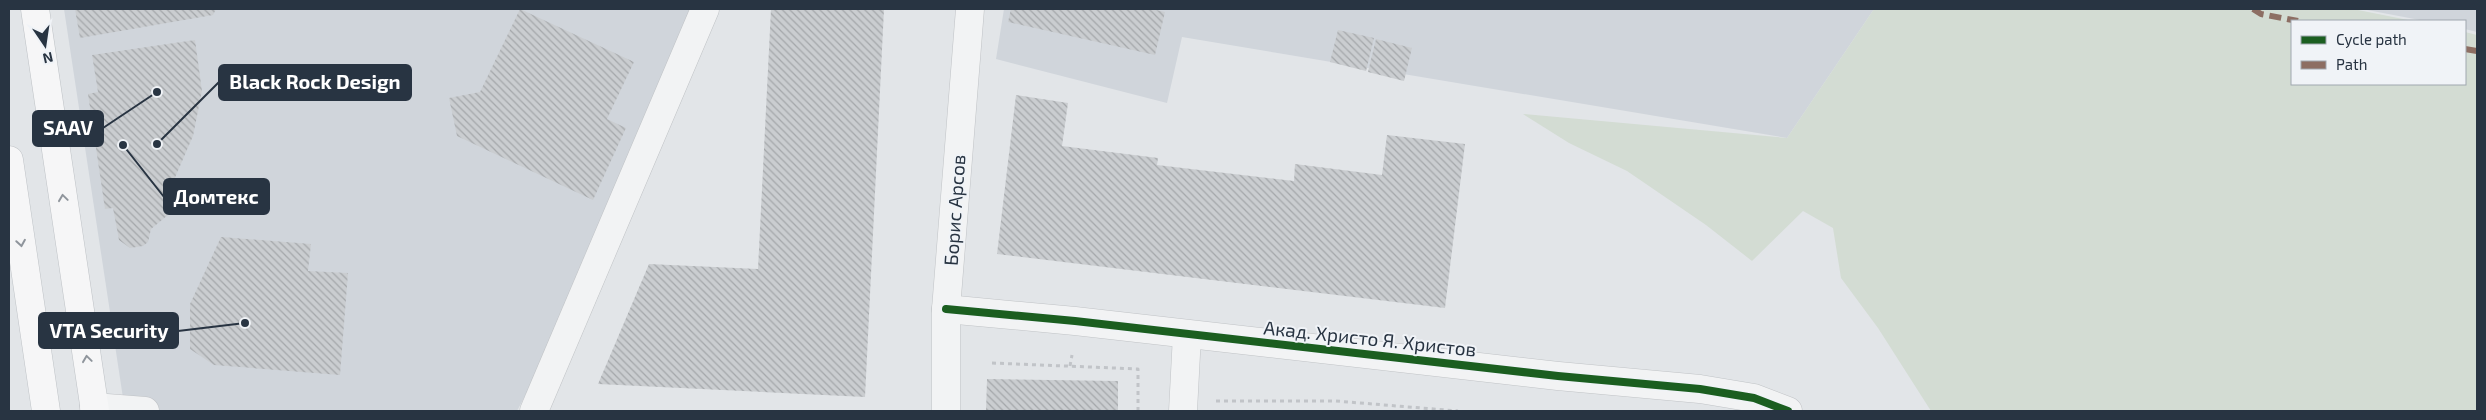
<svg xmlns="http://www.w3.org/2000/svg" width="2486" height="420" font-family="'Exo 2',sans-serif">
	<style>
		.built { fill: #d0d5db }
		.grass { fill: #d3dcd3 }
		.building { fill: url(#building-back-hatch) }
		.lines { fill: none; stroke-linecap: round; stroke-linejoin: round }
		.minor-casing { stroke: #c0c3c6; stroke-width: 29 }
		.major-casing { stroke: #bec2c6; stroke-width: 29 }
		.path { stroke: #c1c4c8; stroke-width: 3; stroke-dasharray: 4 4; stroke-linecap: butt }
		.minor { stroke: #f2f3f4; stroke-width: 28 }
		.major { stroke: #f6f6f7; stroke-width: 28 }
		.quiet { stroke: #8d6e63; stroke-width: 6; stroke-dasharray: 12 6; stroke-linecap: butt }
		.cycleway-casing { stroke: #f0f3f7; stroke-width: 11 }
		.cycleway { stroke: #1b5e20; stroke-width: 8 }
		.oneway { stroke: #8f959c }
		.labels { text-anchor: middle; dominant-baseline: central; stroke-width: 4; stroke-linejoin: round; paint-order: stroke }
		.street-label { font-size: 19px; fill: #283442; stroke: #f0f3f7 }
		.leader { fill: none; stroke: #283442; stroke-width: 2 }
		.callout-dot { fill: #283442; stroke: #f0f3f7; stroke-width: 2 }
		.callout { fill: #283442; stroke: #283442; stroke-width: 2 }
		.callout-label { font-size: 20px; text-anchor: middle; font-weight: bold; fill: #fff }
	</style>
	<defs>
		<pattern id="building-back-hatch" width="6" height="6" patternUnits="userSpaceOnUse" patternTransform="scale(1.25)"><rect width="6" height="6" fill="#cacdd0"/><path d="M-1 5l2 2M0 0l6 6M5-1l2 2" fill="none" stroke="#a4a7aa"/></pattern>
	</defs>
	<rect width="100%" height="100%" fill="#e2e5e8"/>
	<g class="built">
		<path d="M64 9H699L555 338 517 411H125Z"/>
		<path d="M1004 9H1874L1787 138 1182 37 1167 103 996 59Z"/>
		<path d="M2362 9H2477V32L2465 29V21H2425Z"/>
	</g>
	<path class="grass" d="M1874 9H2353L2413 21H2292V84H2465V32L2477 35V411H1931L1878 328 1841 278 1833 228 1803 211 1752 261 1706 225 1627 171 1569 143 1523 114 1787 138Z"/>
	<g class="building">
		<path d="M75 9H216L213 15 80 38Z"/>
		<path d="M520 9 634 62 607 119 626 128 593 200 457 136 449 98 480 92Z"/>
		<path d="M771 9H884L865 397 598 384 649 264 758 269Z"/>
		<path d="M1011 9H1152L1165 12 1155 55 1008 22Z"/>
		<path d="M1338 30 1374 38 1366 71 1330 62Z"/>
		<path d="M1376 39 1412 48 1404 81 1368 72Z"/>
		<path d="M195 40 202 91 193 136 167 196 168 215 151 229 148 242 143 246 130 248 119 240 113 208 105 209 88 94 98 92 92 55Z"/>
		<path d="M1016 95 1068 103 1062 146 1158 158 1157 165 1294 181 1295 164 1382 175 1387 135 1465 144 1445 308 997 254Z"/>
		<path d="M221 237 311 244 308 271 348 273 340 375 214 365 190 349V304Z"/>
		<path d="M987 379 1118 381V411H986Z"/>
	</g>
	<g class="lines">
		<defs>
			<g id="minor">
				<path d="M946 309 1075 321 1558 376 1700 389 1754 398 1788 411"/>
				<path d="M94 407 145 411"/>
				<path d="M534 411 705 9"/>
				<path d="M946 411V309L970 9"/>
				<path d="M1183 411 1187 335"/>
			</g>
			<g id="major">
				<path d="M35 9 95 411"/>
				<path d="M9 160 46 411"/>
			</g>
		</defs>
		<use href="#minor" class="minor-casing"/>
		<use href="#major" class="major-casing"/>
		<g class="path">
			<path d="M992 363 1138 369V411"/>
			<path d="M1070 366 1072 355"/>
			<path d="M1216 401H1336L1458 411"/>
		</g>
		<use href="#minor" class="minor"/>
		<use href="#major" class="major"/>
		<g class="quiet">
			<path d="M2253 9 2261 14 2298 21"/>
			<path d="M2465 49 2477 51"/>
		</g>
		<defs>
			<path id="cycleway" d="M946 309 1075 321 1558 376 1700 389 1754 398 1788 411"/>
		</defs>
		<use href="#cycleway" class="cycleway-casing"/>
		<use href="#cycleway" class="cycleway"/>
	</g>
	<defs><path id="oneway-chevron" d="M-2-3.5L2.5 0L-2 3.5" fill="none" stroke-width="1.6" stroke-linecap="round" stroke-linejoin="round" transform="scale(1.25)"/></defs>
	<g class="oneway">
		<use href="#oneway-chevron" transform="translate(63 198) rotate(-98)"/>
		<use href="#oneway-chevron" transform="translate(21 243) rotate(81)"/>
		<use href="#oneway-chevron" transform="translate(87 359) rotate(-98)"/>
	</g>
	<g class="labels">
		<g class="street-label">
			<text transform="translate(954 210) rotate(-86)">Борис Арсов</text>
			<text transform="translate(1370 338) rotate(6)">Акад. Христо Я. Христов</text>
		</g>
	</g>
	<path class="leader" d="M157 144L219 82M157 92L103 128M123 145L164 197M245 323L178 331"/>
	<g class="callout-dot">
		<circle cx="157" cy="144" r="5"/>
		<circle cx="157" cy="92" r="5"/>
		<circle cx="123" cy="145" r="5"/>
		<circle cx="245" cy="323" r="5"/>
	</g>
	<g class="callout">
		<rect x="219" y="65" width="192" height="35" rx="5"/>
		<rect x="33" y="111" width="70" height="35" rx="5"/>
		<rect x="164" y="179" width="105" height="35" rx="5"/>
		<rect x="39" y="313" width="139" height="35" rx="5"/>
	</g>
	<g class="callout-label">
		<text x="315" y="89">Black Rock Design</text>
		<text x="68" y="135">SAAV</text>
		<text x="216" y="204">Домтекс</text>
		<text x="109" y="338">VTA Security</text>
	</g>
	<rect width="2486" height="420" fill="none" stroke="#283442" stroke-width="20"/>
	<rect x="2291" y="20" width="175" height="65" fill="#f0f3f7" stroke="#a0a7af"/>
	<rect x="2301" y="36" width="25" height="8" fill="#1b5e20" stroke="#a0a7af"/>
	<text x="2336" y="45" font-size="15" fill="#283442">Cycle path</text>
	<rect x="2301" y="61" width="25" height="8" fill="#8d6e63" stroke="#a0a7af"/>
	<text x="2336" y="70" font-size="15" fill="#283442">Path</text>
	<g transform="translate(45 45) rotate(167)" stroke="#f0f3f7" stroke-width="4" paint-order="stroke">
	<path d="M0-4L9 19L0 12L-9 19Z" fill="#283442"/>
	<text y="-8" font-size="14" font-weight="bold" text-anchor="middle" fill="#283442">N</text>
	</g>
</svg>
